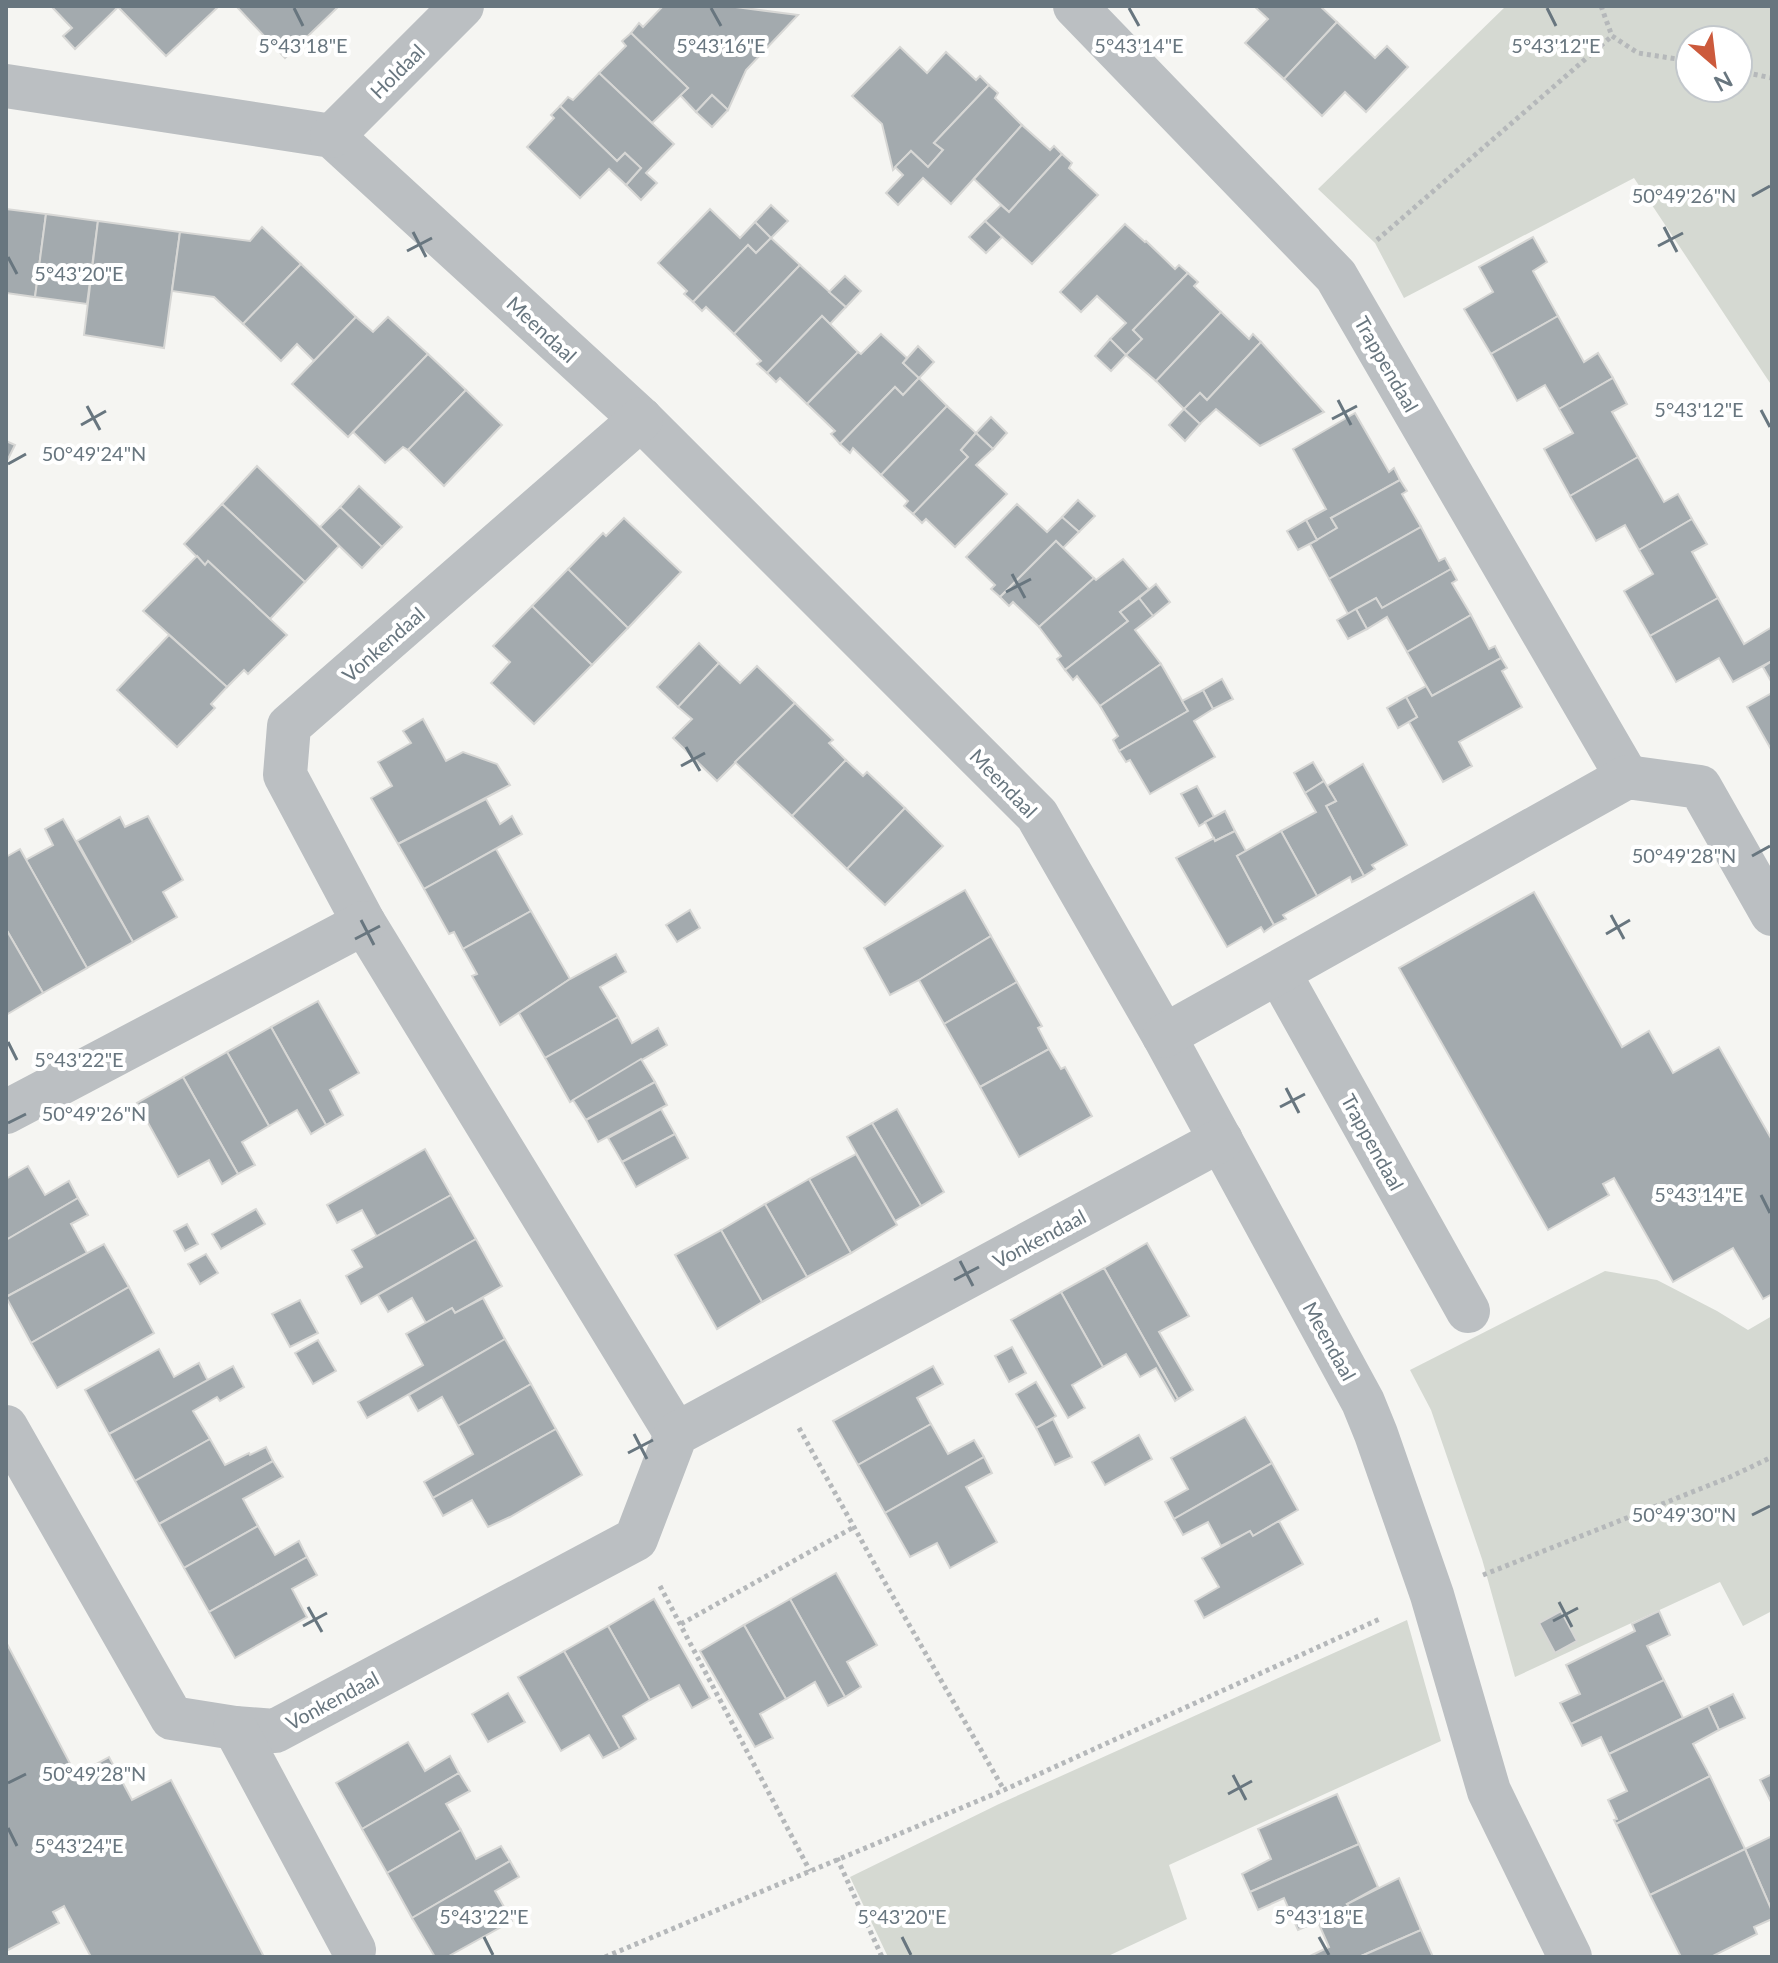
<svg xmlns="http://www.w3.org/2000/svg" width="1778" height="1963" font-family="Lato,sans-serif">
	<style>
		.green { fill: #d5d9d2; fill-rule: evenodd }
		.building { fill: #a3aaae; stroke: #d7d7d5; stroke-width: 2 }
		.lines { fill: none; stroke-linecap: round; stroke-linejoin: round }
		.path { stroke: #b5b8ba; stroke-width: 5; stroke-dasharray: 4 4; stroke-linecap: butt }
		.street { stroke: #bbbfc2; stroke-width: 44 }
		.ticks { fill: none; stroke: #68767f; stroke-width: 3 }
		.labels { text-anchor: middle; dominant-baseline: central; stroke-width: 8; stroke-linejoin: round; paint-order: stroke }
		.street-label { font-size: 20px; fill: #68767f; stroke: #fff }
		.ticks-label { font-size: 20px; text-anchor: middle; fill: #68767f; stroke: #fff; stroke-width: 8; stroke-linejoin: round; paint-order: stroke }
	</style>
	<rect width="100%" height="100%" fill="#f5f5f2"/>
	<g class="green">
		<path d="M1506 6H1772V386L1634 178 1404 298 1375 243 1318 189ZM1690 40H1738V88H1690Z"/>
		<path d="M1605 1271 1657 1280 1717 1311 1748 1330 1772 1316V1611L1743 1626 1720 1582 1515 1677 1482 1559 1431 1410 1410 1370Z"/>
		<path d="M1407 1620 1441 1741 1169 1865 1187 1919 1106 1957H888L850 1877 999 1804Z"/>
	</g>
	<g class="building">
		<path d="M51 6H219L166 56 118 7 75 49 63 36 72 28Z"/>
		<path d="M236 6H339L285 58Z"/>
		<path d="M663 6H728L798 15 746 70 728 110 712 95 696 112 680 95 688 88 631 33 639 23 643 27Z"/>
		<path d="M1254 6H1320L1337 22 1284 79 1245 43 1268 19Z"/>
		<path d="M1337 22 1375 58 1387 46 1408 67 1366 112 1345 92 1322 116 1284 79Z"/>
		<path d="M631 33 688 88 652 123 599 73 626 46 622 41Z"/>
		<path d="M900 47 927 73 946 52 976 80 980 76 989 85 934 143 943 150 928 167 911 151 893 170 882 124 852 96Z"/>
		<path d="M599 73 674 144 646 173 657 183 641 200 626 185 641 168 625 153 617 161 560 106 568 97 573 100Z"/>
		<path d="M989 85 998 93 995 98 1022 125 951 204 923 178 898 205 886 193 903 175 895 167 911 151 928 167 943 150 934 143Z"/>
		<path d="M712 95 728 110 712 127 696 112Z"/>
		<path d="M560 106 617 161 625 153 641 168 626 185 609 169 580 198 527 147 554 118 551 115Z"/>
		<path d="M1022 125 1050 150 1054 146 1062 154 1009 212 974 179Z"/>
		<path d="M1062 154 1072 163 1069 168 1098 195 1032 264 985 221 1001 205 1009 212Z"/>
		<path d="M771 205 788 221 771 238 755 222Z"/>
		<path d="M6 209 46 214 35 297 6 293Z"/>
		<path d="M710 209 740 238 755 222 771 238 756 253 748 245 693 302 684 294 687 291 658 263Z"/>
		<path d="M46 214 98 221 87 304 35 297Z"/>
		<path d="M98 221 180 232 164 348 84 335Z"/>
		<path d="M985 221 1002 237 986 253 969 237Z"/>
		<path d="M1125 224 1145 242 1146 241 1175 269 1179 265 1188 273 1133 330 1142 339 1126 355 1110 339 1126 323 1097 296 1081 312 1060 292Z"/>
		<path d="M262 227 301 264 243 324 214 297 172 291 180 232 250 241Z"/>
		<path d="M1533 237 1547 262 1533 271 1558 316 1491 354 1464 309 1493 292 1479 267Z"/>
		<path d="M771 238 800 265 734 334 706 307 702 311 693 302 748 245 756 253Z"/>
		<path d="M301 264 356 317 314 361 297 344 281 361 243 324Z"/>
		<path d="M800 265 846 307 830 324 822 316 767 373 757 364 761 361 734 334Z"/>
		<path d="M1188 273 1198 282 1194 286 1221 312 1156 381 1126 355 1142 339 1133 330Z"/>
		<path d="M845 276 861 291 846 307 829 292Z"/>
		<path d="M1221 312 1249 339 1253 334 1261 342 1207 400 1200 393 1184 409 1156 381Z"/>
		<path d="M822 316 858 352 807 404 780 378 776 382 767 373Z"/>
		<path d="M1558 316 1584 362 1598 353 1613 378 1559 409 1545 385 1517 401 1491 354Z"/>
		<path d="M356 317 373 332 388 317 428 354 348 437 292 384Z"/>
		<path d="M881 334 907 358 903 363 919 378 903 395 895 387 840 444 831 434 835 431 807 404 858 352 861 354Z"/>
		<path d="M1110 339 1126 355 1111 371 1095 356Z"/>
		<path d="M1261 342 1324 412 1260 446 1216 409 1200 424 1184 409 1200 393 1207 400Z"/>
		<path d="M918 346 934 362 919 378 903 363Z"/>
		<path d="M428 354 466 390 408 450 403 447 385 463 353 432Z"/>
		<path d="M919 378 947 406 881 475 853 448 850 453 840 444 895 387 903 395Z"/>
		<path d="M1613 378 1627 404 1612 412 1638 457 1570 496 1544 449 1573 433 1559 409Z"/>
		<path d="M466 390 502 425 444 486 408 450Z"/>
		<path d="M947 406 976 433 961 450 968 457 913 514 904 506 908 501 881 475Z"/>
		<path d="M1184 409 1200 424 1185 441 1169 425Z"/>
		<path d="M1355 413 1389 472 1394 468 1400 480 1331 518 1337 528 1317 540 1306 520 1326 509 1293 449Z"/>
		<path d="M991 417 1007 433 993 449 976 433Z"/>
		<path d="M976 433 993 449 976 465 1007 494 955 547 926 519 922 523 913 514 968 457 961 450Z"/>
		<path d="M6 441 15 445 6 463Z"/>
		<path d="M1638 457 1664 502 1678 494 1692 519 1639 550 1625 525 1596 541 1570 496Z"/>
		<path d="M257 466 339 546 305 582 222 504Z"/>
		<path d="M1400 480 1407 491 1402 494 1421 527 1329 579 1310 544 1337 528 1331 518Z"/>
		<path d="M359 486 402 527 382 547 340 507Z"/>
		<path d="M1078 500 1095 516 1079 532 1062 517Z"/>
		<path d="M222 504 305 582 270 619 208 561 205 565 184 544Z"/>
		<path d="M1017 504 1047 532 1062 517 1079 532 1063 548 1056 541 1000 597 991 589 995 585 966 557Z"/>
		<path d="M340 507 382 547 362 568 320 527Z"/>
		<path d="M624 518 681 572 628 628 568 569 603 533 606 536Z"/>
		<path d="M1692 519 1707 544 1692 552 1718 598 1650 636 1624 591 1653 574 1639 550Z"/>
		<path d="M1306 520 1317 540 1298 550 1287 531Z"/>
		<path d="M1421 527 1439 561 1445 558 1451 569 1382 608 1376 598 1348 614 1329 579Z"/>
		<path d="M1056 541 1094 578 1039 627 1013 602 1009 606 1000 597Z"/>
		<path d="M197 556 205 565 208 561 287 635 248 674 244 670 227 687 143 611Z"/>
		<path d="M1123 559 1149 589 1120 612 1128 621 1065 670 1057 659 1061 656 1039 627 1094 578 1096 580Z"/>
		<path d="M568 569 628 628 592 665 532 606Z"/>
		<path d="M1451 569 1457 580 1452 583 1471 615 1407 652 1387 617 1367 629 1356 609 1376 598 1382 608Z"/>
		<path d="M1156 584 1170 602 1153 616 1139 598Z"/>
		<path d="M1139 598 1153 616 1135 630 1161 664 1100 706 1077 676 1073 680 1065 670 1128 621 1120 612Z"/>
		<path d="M1718 598 1744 644 1772 627V661L1733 682 1719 658 1676 682 1650 636Z"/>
		<path d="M532 606 592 665 534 724 491 683 510 662 493 646Z"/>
		<path d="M1356 609 1367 629 1348 639 1337 620Z"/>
		<path d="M1471 615 1489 649 1495 646 1501 658 1432 696 1407 652Z"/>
		<path d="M169 635 227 687 211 704 215 708 177 747 117 690Z"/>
		<path d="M699 643 719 663 678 707 657 687Z"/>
		<path d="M1501 658 1507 668 1502 671 1522 707 1459 742 1472 766 1443 782 1409 722 1417 717 1406 697 1426 686 1432 696Z"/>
		<path d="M1772 661V683L1763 667Z"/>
		<path d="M719 663 740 683 757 666 795 703 717 781 673 738 692 719 678 707Z"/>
		<path d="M1161 664 1188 711 1119 751 1113 740 1118 736 1100 706Z"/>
		<path d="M1222 679 1233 699 1213 709 1203 690Z"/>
		<path d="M1203 690 1213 709 1194 721 1215 757 1150 794 1130 760 1126 762 1119 751 1188 711 1182 701Z"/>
		<path d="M1772 693V751L1747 707Z"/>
		<path d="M1406 697 1417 717 1398 728 1387 708Z"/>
		<path d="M795 703 833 740 829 743 846 760 792 816 735 762Z"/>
		<path d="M423 719 446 761 463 752 497 764 510 785 398 844 371 798 392 786 378 762 411 743 403 731Z"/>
		<path d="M846 760 863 776 867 772 905 808 847 869 792 816Z"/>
		<path d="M1313 762 1324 781 1305 793 1294 773Z"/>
		<path d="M1363 764 1407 845 1372 865 1375 869 1364 876 1326 806 1336 801 1327 786Z"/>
		<path d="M1324 781 1336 801 1326 806 1364 876 1352 882 1350 877 1317 896 1281 831 1316 812 1305 793Z"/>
		<path d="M1197 786 1214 817 1199 826 1181 794Z"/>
		<path d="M486 799 500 824 512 816 522 834 424 889 398 844Z"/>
		<path d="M905 808 943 846 885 905 847 869Z"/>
		<path d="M1225 811 1235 831 1215 841 1205 822Z"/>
		<path d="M148 816 183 880 163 892 177 917 133 942 77 841 120 817 125 827Z"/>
		<path d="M63 819 133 942 87 968 26 860 53 845 45 829Z"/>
		<path d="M1235 831 1246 851 1237 856 1274 925 1264 932 1261 927 1227 947 1176 858 1214 838 1215 841Z"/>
		<path d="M1281 831 1317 896 1283 915 1286 919 1274 925 1237 856Z"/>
		<path d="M20 849 87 968 43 993 6 929V857Z"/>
		<path d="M496 849 531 911 463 949 454 932 449 934 424 889Z"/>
		<path d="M965 890 991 936 919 980 890 995 864 948Z"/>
		<path d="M1534 892 1622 1047 1649 1031 1673 1073 1719 1047 1772 1140V1294L1763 1299 1733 1248 1673 1282 1614 1178 1603 1184 1609 1195 1548 1230 1399 968Z"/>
		<path d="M690 910 700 928 677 942 666 925Z"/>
		<path d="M531 911 570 979 500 1025 472 976 477 974 463 949Z"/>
		<path d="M6 929 43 993 6 1015Z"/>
		<path d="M991 936 1017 982 944 1024 919 980Z"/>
		<path d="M616 954 626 972 600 987 618 1017 545 1058 519 1013 570 979Z"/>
		<path d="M1017 982 1042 1026 1038 1028 1049 1049 980 1087 944 1024Z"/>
		<path d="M318 1001 359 1073 330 1090 343 1115 326 1125 271 1027Z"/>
		<path d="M618 1017 632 1043 658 1028 667 1045 570 1102 545 1058Z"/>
		<path d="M271 1027 326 1125 311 1134 297 1110 269 1126 227 1052Z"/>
		<path d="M1049 1049 1061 1069 1065 1067 1092 1116 1019 1157 980 1087Z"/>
		<path d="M227 1052 269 1126 242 1142 255 1165 238 1174 183 1077Z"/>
		<path d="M641 1059 655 1082 586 1120 573 1100Z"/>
		<path d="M183 1077 238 1174 222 1184 209 1160 178 1177 137 1103Z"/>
		<path d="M655 1082 667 1105 598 1142 586 1120Z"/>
		<path d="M661 1109 675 1134 622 1162 608 1138Z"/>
		<path d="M897 1109 944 1192 921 1206 872 1123Z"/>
		<path d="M872 1123 921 1206 895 1221 847 1137Z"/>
		<path d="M675 1134 688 1158 636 1187 622 1162Z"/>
		<path d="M425 1149 451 1195 377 1237 362 1210 337 1223 327 1205Z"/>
		<path d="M856 1154 897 1225 851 1253 809 1179Z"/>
		<path d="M28 1166 45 1195 69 1181 78 1198 6 1240V1179Z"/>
		<path d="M809 1179 851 1253 807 1277 765 1204Z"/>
		<path d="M451 1195 476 1239 361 1304 346 1276 362 1267 352 1250Z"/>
		<path d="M78 1198 88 1215 71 1224 87 1253 6 1297V1240Z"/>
		<path d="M765 1204 807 1277 762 1302 721 1230Z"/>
		<path d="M256 1209 265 1224 221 1249 212 1234Z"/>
		<path d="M187 1224 198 1244 185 1251 174 1231Z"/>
		<path d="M721 1230 762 1302 717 1329 675 1255Z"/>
		<path d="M476 1239 502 1286 455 1313 452 1308 426 1323 412 1298 388 1312 378 1295Z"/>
		<path d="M1147 1243 1189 1316 1159 1332 1193 1390 1178 1399 1104 1268Z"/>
		<path d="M104 1244 129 1287 31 1343 6 1297Z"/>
		<path d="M206 1254 218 1273 200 1284 188 1264Z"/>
		<path d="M1104 1268 1178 1399 1175 1401 1156 1368 1140 1377 1126 1354 1103 1367 1061 1292Z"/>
		<path d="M129 1287 154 1333 57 1388 31 1343Z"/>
		<path d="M1061 1292 1103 1367 1072 1385 1085 1408 1068 1418 1011 1320Z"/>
		<path d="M483 1298 505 1339 367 1418 358 1402 423 1365 406 1334 452 1308 455 1313Z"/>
		<path d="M300 1300 318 1333 290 1347 272 1314Z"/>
		<path d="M505 1339 531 1384 458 1426 442 1397 418 1411 409 1395Z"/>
		<path d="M318 1340 336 1371 313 1384 295 1353Z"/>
		<path d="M1012 1347 1026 1373 1009 1382 995 1356Z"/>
		<path d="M159 1349 174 1377 199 1363 208 1381 109 1434 85 1390Z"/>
		<path d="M233 1366 244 1387 220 1401 217 1397 193 1411 210 1439 135 1481 109 1434Z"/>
		<path d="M933 1366 943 1384 917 1398 931 1424 858 1465 833 1421Z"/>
		<path d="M1036 1382 1056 1416 1036 1428 1016 1394Z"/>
		<path d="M531 1384 556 1429 433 1498 424 1482 473 1454 458 1426Z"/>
		<path d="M1245 1417 1272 1463 1174 1519 1165 1502 1188 1489 1171 1458Z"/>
		<path d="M1053 1419 1072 1457 1055 1465 1036 1428Z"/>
		<path d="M931 1424 948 1454 974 1440 984 1457 885 1513 858 1465Z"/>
		<path d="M556 1429 582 1475 510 1517 488 1527 472 1500 443 1516 433 1498Z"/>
		<path d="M1139 1435 1152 1459 1105 1485 1092 1462Z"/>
		<path d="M210 1439 225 1465 249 1453 250 1455 266 1447 273 1461 159 1524 135 1481Z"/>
		<path d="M984 1457 992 1473 966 1487 997 1542 950 1568 937 1543 910 1557 885 1513Z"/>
		<path d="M273 1461 283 1477 243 1499 258 1526 184 1568 159 1524Z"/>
		<path d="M1272 1463 1298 1510 1253 1536 1250 1531 1221 1546 1208 1522 1183 1535 1174 1519Z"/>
		<path d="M1279 1521 1303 1564 1204 1618 1195 1601 1219 1587 1202 1558 1250 1531 1253 1536Z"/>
		<path d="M258 1526 275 1555 299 1541 307 1557 209 1612 184 1568Z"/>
		<path d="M307 1557 317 1575 292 1589 307 1617 235 1658 209 1612Z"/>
		<path d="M836 1573 877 1645 847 1662 861 1687 845 1697 790 1599Z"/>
		<path d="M654 1599 710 1698 692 1708 679 1685 650 1700 608 1626Z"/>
		<path d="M790 1599 845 1697 828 1706 815 1682 786 1699 744 1625Z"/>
		<path d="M1561 1611 1577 1641 1555 1653 1539 1623Z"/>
		<path d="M1659 1611 1670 1635 1647 1646 1664 1680 1571 1724 1560 1703 1580 1694 1566 1665 1635 1631 1632 1624Z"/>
		<path d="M744 1625 786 1699 760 1714 773 1738 755 1747 700 1651Z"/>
		<path d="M608 1626 650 1700 623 1716 636 1739 620 1749 564 1651Z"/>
		<path d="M6 1642 76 1775 109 1757 132 1800 171 1780 264 1957H91L64 1906 53 1912 59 1923 6 1951Z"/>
		<path d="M564 1651 620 1749 603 1758 589 1735 561 1751 518 1677Z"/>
		<path d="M1664 1680 1683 1718 1609 1754 1601 1737 1582 1746 1571 1724Z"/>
		<path d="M508 1693 525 1722 488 1742 472 1714Z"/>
		<path d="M1733 1694 1745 1718 1719 1730 1708 1706Z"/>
		<path d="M1708 1706 1719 1730 1693 1744 1710 1776 1616 1824 1614 1820 1617 1819 1608 1800 1627 1791 1609 1754Z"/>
		<path d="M408 1742 425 1771 450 1756 459 1773 362 1829 336 1783Z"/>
		<path d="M459 1773 470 1791 446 1804 461 1830 387 1873 362 1829Z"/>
		<path d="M1772 1774V1804L1760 1780Z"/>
		<path d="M1710 1776 1745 1849 1650 1895 1616 1824Z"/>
		<path d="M1337 1794 1359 1844 1250 1892 1242 1874 1271 1859 1258 1829Z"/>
		<path d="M461 1830 476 1859 501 1846 510 1861 412 1918 387 1873Z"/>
		<path d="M1772 1836V1911L1745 1849Z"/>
		<path d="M1359 1844 1378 1887 1347 1904 1350 1908 1298 1930 1284 1898 1258 1910 1250 1892Z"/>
		<path d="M1745 1849 1772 1911V1919L1754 1927 1757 1934 1711 1957H1681L1650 1895Z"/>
		<path d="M510 1861 519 1877 495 1891 512 1921 447 1957H435L412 1918Z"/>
		<path d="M1399 1878 1421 1930 1359 1957H1308L1329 1947 1318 1922 1350 1908 1347 1904Z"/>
		<path d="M1421 1930 1433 1957H1359Z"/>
	</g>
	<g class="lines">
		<g class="path">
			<path d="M1601 6 1612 36 1638 53 1690 61"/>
			<path d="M1738 71 1772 78"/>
			<path d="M1377 240 1612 36"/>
			<path d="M799 1428 884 1581 1004 1790"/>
			<path d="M1483 1575 1730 1477 1772 1457"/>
			<path d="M660 1586 810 1871"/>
			<path d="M681 1624 854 1527"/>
			<path d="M837 1858 882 1957"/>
			<path d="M605 1957 1004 1790 1382 1618"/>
		</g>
		<g class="street">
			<path d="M1075 6 1336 276 1627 777"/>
			<path d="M6 86 332 136 641 419 1037 815 1164 1036 1363 1402 1376 1434 1432 1595 1489 1791 1570 1957"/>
			<path d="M332 136 462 6"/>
			<path d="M641 419 289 726 285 775 364 923 676 1434"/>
			<path d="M1279 973 1468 1311"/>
			<path d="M1164 1036 1627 777 1700 787 1772 914"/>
			<path d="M6 1112 364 923"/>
			<path d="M6 1427 172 1718 235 1728 275 1731 636 1539 676 1434 1221 1140"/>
			<path d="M235 1728 354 1950"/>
		</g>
	</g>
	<path class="ticks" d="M294 8 303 26M711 8 721 26M1129 8 1139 26M1547 8 1556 26M1752 196 1770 186M1664 227 1677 252M413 232 426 257M1658 246 1683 233M407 251 432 238M8 257 17 274M1338 400 1351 425M87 406 100 430M1761 410 1770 427M1332 419 1357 406M81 425 106 411M8 464 26 454M1012 574 1025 598M1006 592 1031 579M686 747 700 771M681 766 705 753M1752 856 1770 846M1611 915 1624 939M361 920 374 945M1606 934 1630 920M355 939 380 926M8 1042 17 1060M1286 1088 1299 1113M1280 1107 1305 1094M8 1123 26 1114M1761 1195 1770 1213M960 1261 973 1286M954 1280 979 1267M634 1434 647 1459M628 1453 653 1440M1752 1515 1770 1506M1559 1602 1572 1627M308 1607 322 1632M1553 1621 1578 1608M303 1626 327 1613M1233 1775 1246 1800M8 1783 26 1774M1228 1794 1252 1781M8 1828 17 1846M484 1937 493 1955M902 1937 911 1955M1319 1937 1329 1955"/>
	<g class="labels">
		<g class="street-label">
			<text transform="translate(397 71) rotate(-45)">Holdaal</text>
			<text transform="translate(542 329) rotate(43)">Meendaal</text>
			<text transform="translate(1387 364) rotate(60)">Trappendaal</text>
			<text transform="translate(383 644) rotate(-41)">Vonkendaal</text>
			<text transform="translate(1004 783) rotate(46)">Meendaal</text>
			<text transform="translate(1373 1142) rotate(61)">Trappendaal</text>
			<text transform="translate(1039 1238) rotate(-28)">Vonkendaal</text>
			<text transform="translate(1330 1341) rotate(61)">Meendaal</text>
			<text transform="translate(332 1700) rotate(-28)">Vonkendaal</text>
		</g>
	</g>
	<g class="ticks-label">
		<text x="303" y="53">5°43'18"E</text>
		<text x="721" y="53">5°43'16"E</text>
		<text x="1139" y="53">5°43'14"E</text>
		<text x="1556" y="53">5°43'12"E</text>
		<text x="1684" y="203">50°49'26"N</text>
		<text x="79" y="281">5°43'20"E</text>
		<text x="1699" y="417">5°43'12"E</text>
		<text x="94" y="461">50°49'24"N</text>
		<text x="1684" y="863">50°49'28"N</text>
		<text x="79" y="1067">5°43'22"E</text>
		<text x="94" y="1121">50°49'26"N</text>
		<text x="1699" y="1202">5°43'14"E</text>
		<text x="1684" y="1522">50°49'30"N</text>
		<text x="94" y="1781">50°49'28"N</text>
		<text x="79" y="1853">5°43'24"E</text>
		<text x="484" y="1924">5°43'22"E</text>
		<text x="902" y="1924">5°43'20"E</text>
		<text x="1319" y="1924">5°43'18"E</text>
	</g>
	<rect width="1778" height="1963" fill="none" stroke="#68767f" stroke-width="16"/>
	<g transform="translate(1714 64) rotate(152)"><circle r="38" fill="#ffffff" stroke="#c3c8cc" stroke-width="2"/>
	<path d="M0-6L14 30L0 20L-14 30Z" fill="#cc5a3c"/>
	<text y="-12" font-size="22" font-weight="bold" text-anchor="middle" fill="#68767f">N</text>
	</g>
</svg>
